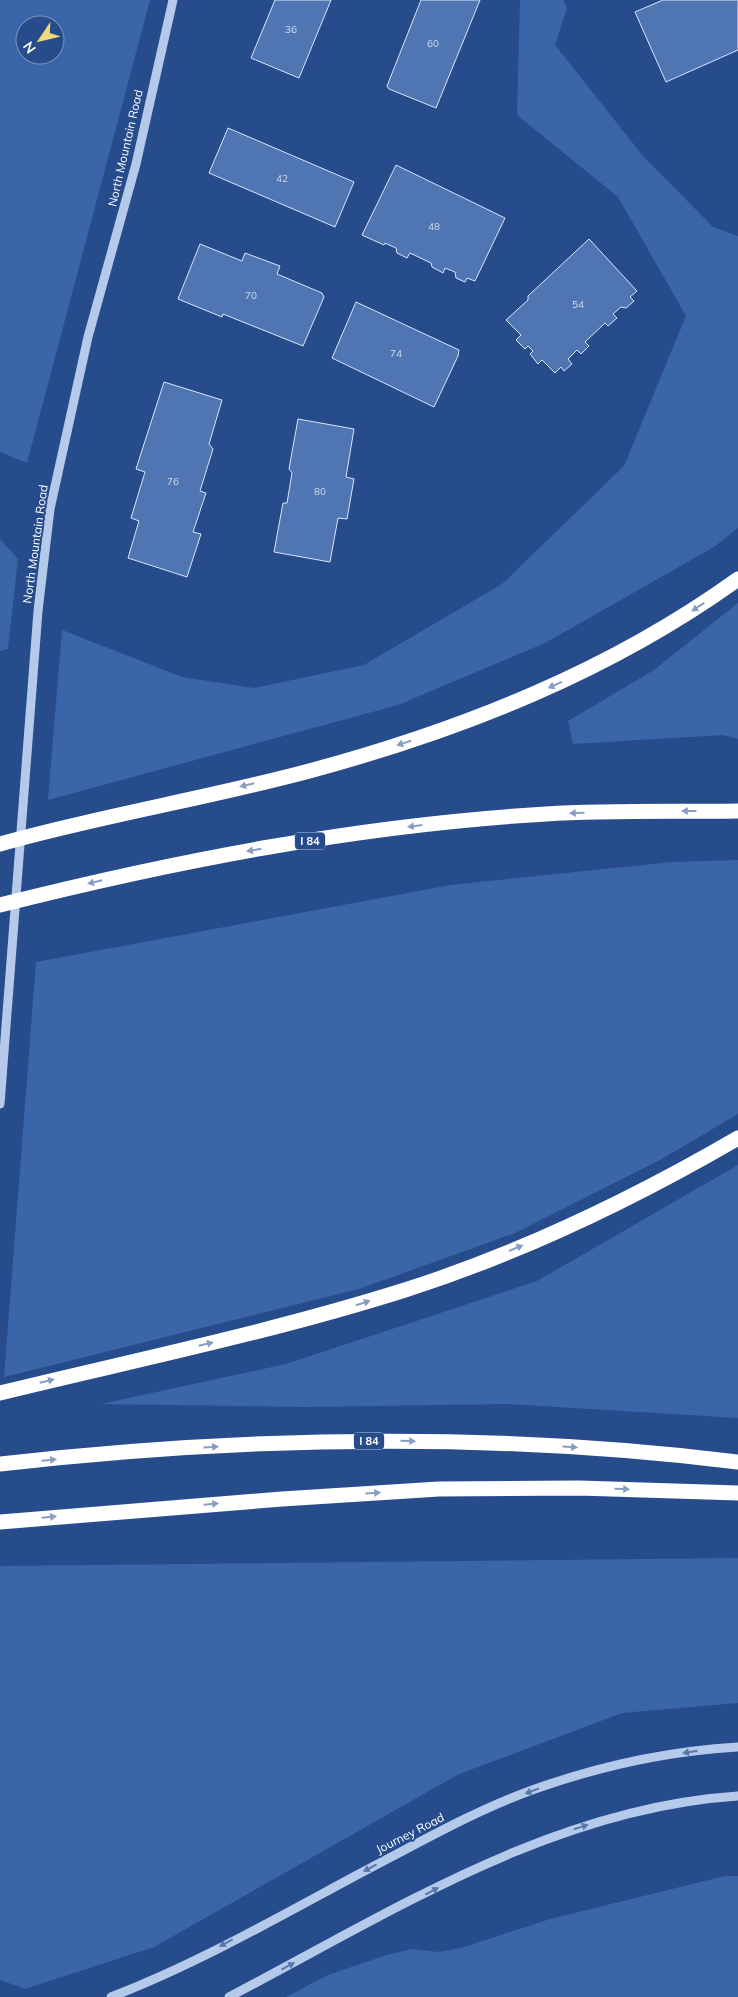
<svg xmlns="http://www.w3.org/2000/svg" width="738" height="1997" font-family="Mulish,sans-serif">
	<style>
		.green { fill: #3b65a9; fill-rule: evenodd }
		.building { fill: #4f75b3; stroke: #dae5f8 }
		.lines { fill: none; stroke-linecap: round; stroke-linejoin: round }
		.minor { stroke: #b5caea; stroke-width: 9 }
		.highway { stroke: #fff; stroke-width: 15 }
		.oneway { fill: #889dc0 }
		.oneway2 { fill: #5878ad }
		.labels { text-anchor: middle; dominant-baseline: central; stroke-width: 4; stroke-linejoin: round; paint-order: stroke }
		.number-label { font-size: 10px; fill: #d3dcec }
		.shield { fill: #264c8c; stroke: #bec9dc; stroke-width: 1 }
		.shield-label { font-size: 11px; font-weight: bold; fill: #fff }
		.street-label { font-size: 12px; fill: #fff; stroke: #264c8c }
	</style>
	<rect width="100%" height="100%" fill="#264c8c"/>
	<g class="green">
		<path d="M0 0H150L27 463 0 452ZM25 25H55V55H25Z"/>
		<path d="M520 0H563L567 8 555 45 643 156 713 227 738 236V528L714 547 545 643 398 705 48 800 62 630 182 677 254 688 364 665 502 584 624 466 686 316 618 197 517 115Z"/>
		<path d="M0 539 18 559 8 649 0 651Z"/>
		<path d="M738 603V739L723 735 573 744 568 721 654 670Z"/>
		<path d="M738 860V1114L660 1160 515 1233 359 1289 4 1377 36 962 451 885 671 862Z"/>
		<path d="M738 1165V1418L508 1404 306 1407 101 1404 286 1364 537 1281Z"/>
		<path d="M738 1558V1703L622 1713 459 1774 154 1947 25 1989 0 1980V1566Z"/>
		<path d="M725 1876H738V1997H286L328 1975 387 1955 412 1949 438 1952 461 1948 550 1919Z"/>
	</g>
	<g class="building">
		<path d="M275 0H331L299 78 251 58Z"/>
		<path d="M421 0H480L436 108 389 89 387 86Z"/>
		<path d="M663 0H738V50L666 82 635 12Z"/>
		<path d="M228 128 354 182 335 227 209 173Z"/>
		<path d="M396 165 505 218 475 281 467 278 465 282 456 278 455 272 445 268 443 273 432 267 431 263 410 253 407 258 397 253 396 248 385 243 384 245 362 235Z"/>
		<path d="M589 239 637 291 630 297 634 301 626 308 621 307 613 314 617 318 608 326 605 323 585 342 589 346 581 354 577 350 568 359 572 364 564 371 561 367 555 373 542 360 538 364 530 354 533 351 528 346 525 349 516 340 521 335 506 320 528 300V296Z"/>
		<path d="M200 244 242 261 245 253 280 266 277 274 322 293 324 297 303 346 223 314 222 317 178 299Z"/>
		<path d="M356 302 459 350 458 356 434 407 332 358Z"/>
		<path d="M164 382 222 400 209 444 213 449 200 491 206 493 193 532 201 534 187 577 128 558 139 521 131 518 145 472 136 469Z"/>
		<path d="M298 419 354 429 346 477 354 479 347 519 338 518 330 562 274 552 283 503H287L292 473 289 469Z"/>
	</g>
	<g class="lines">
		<g class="minor">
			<path d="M0 1104 38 611 50 509 88 337 136 164 173 0"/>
			<path d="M111 1997C210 1959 302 1903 395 1855 440 1831 487 1806 535 1789 600 1766 670 1751 738 1747"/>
			<path d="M229 1997C390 1913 552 1808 738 1796"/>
		</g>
		<g class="highway">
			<path d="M0 844C103 815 210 798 313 770 464 729 610 671 738 579"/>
			<path d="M0 905C179 860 361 825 546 814 610 810 674 812 738 811"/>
			<path d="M0 1393C135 1360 272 1332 405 1290 521 1253 633 1199 738 1138"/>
			<path d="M0 1464C245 1436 493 1432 738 1462"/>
			<path d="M0 1522 282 1499 439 1489 579 1488 738 1493"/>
		</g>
	</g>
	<defs><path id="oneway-solid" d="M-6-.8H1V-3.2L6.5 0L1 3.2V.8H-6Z" transform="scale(1.25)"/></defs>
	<g class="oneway">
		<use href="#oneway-solid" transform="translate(698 607) rotate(146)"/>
		<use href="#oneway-solid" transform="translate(555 685) rotate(156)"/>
		<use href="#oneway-solid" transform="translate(404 743) rotate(162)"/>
		<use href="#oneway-solid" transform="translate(247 785) rotate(167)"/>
		<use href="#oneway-solid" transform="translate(689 811) rotate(180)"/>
		<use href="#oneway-solid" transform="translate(577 813) rotate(178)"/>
		<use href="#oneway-solid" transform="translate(415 826) rotate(173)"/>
		<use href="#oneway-solid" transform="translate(254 850) rotate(170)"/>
		<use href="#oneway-solid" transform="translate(95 882) rotate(167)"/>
		<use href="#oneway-solid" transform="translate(516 1248) rotate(-22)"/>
		<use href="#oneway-solid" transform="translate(363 1303) rotate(-17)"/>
		<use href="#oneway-solid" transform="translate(206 1344) rotate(-13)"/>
		<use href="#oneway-solid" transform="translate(47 1381) rotate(-13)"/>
		<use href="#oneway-solid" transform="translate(408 1441) rotate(1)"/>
		<use href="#oneway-solid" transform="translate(211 1447) rotate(-3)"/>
		<use href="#oneway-solid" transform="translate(570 1447) rotate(3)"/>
		<use href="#oneway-solid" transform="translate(49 1460) rotate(-5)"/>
		<use href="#oneway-solid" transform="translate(622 1489) rotate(2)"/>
		<use href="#oneway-solid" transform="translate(373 1493) rotate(-3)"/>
		<use href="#oneway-solid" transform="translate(211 1504) rotate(-5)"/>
		<use href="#oneway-solid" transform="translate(49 1517) rotate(-5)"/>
	</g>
	<g class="oneway2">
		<use href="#oneway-solid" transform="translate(690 1752) rotate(171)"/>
		<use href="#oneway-solid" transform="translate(532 1791) rotate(159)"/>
		<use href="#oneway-solid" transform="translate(581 1827) rotate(-17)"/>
		<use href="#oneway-solid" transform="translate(370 1868) rotate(152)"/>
		<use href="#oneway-solid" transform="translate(432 1891) rotate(-28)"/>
		<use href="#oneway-solid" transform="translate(226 1943) rotate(152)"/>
		<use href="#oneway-solid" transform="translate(288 1966) rotate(-28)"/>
	</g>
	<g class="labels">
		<g class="number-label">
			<text x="291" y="29">36</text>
			<text x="433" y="43">60</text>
			<text x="282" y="178">42</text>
			<text x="434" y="226">48</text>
			<text x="251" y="295">70</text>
			<text x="578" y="304">54</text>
			<text x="396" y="353">74</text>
			<text x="173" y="481">76</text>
			<text x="320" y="491">80</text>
		</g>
		<g class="shield">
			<rect x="295" y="832.5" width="30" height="17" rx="4"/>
			<rect x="354" y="1432.5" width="30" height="17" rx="4"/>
		</g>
		<g class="shield-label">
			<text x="310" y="841">I 84</text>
			<text x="369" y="1441">I 84</text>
		</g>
		<g class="street-label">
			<text transform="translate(125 148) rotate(-77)">North Mountain Road</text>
			<text transform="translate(35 544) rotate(-82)">North Mountain Road</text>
			<text transform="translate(410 1833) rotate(-27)">Journey Road</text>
		</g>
	</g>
	<g transform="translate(40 40) rotate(235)"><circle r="24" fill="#264c8c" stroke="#7d94ba"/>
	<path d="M0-4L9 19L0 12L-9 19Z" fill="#f3d87a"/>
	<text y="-8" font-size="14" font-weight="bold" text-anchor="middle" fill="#ffffff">N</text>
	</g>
</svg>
